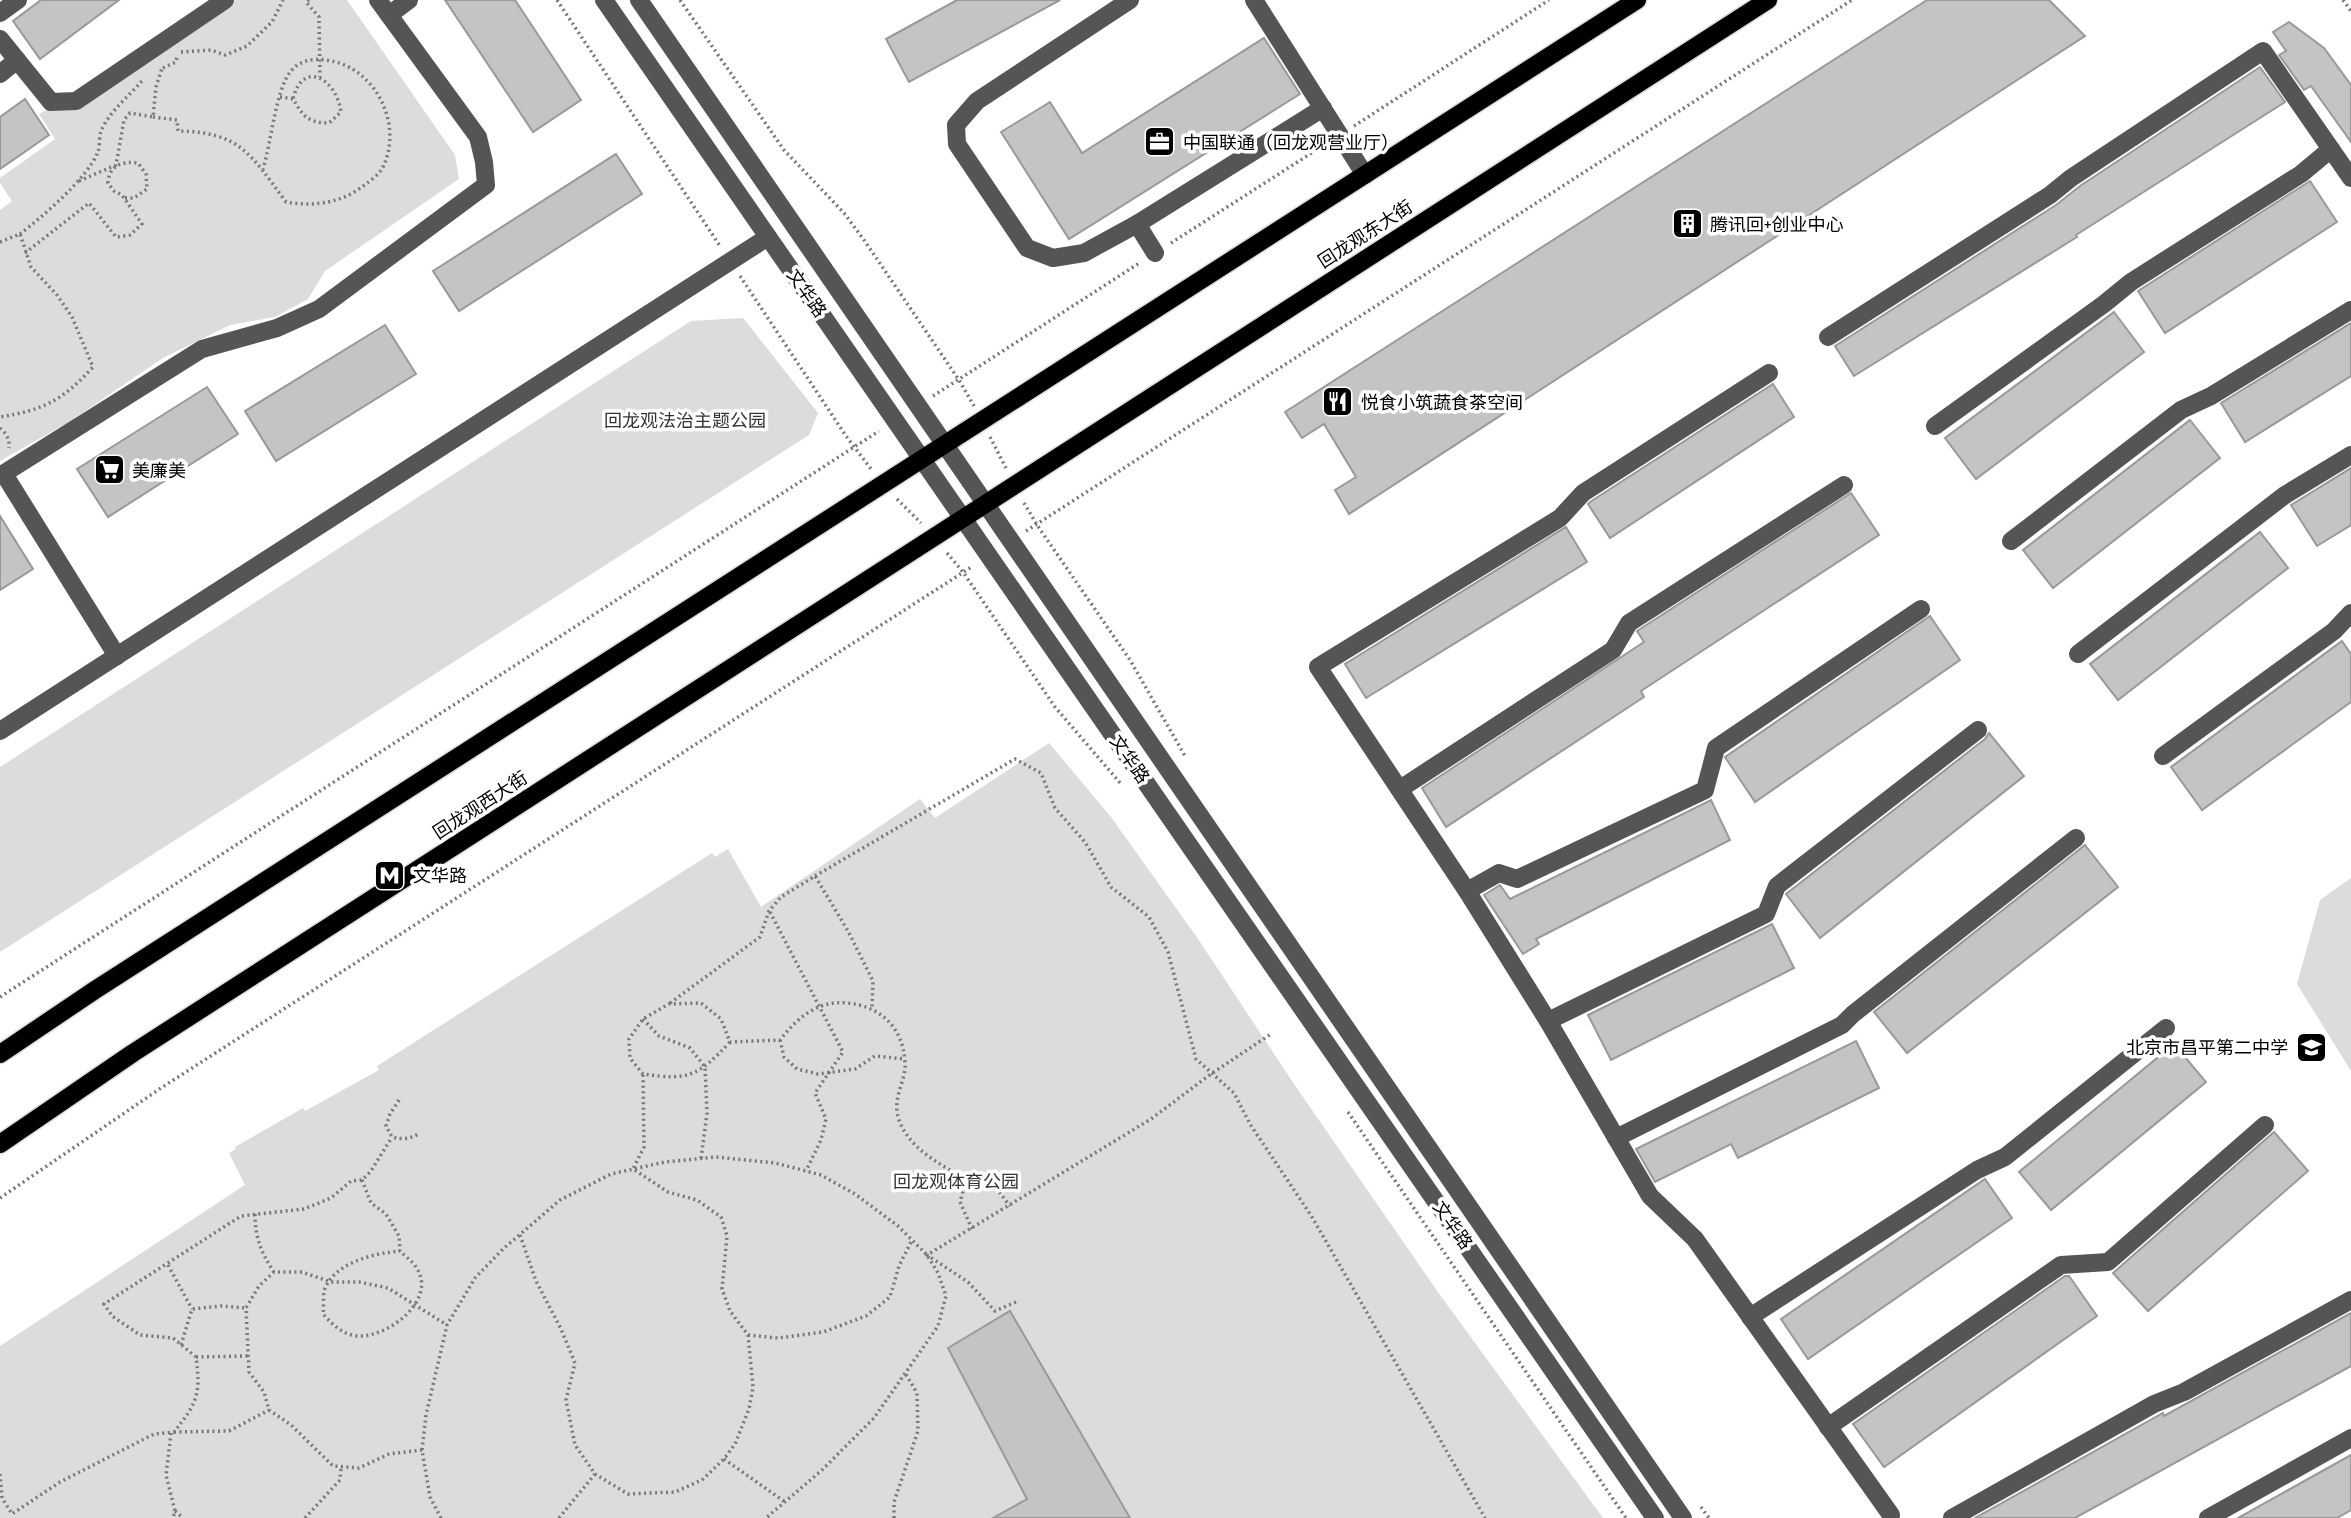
<svg xmlns="http://www.w3.org/2000/svg" width="2351" height="1518" font-family="'PT Sans Narrow','Noto Sans SC',sans-serif">
	<style>
		.green { fill: #dcdcdc }
		.building { fill: #c4c4c4; stroke: #999; stroke-width: 2 }
		.lines { fill: none; stroke-linecap: round; stroke-linejoin: round }
		.major-casing { stroke: #dbdbdb; stroke-width: 21 }
		.path { stroke: #777; stroke-width: 3.5; stroke-dasharray: 2 3.5; stroke-linecap: butt }
		.minor { stroke: #555; stroke-width: 18 }
		.major { stroke: #000; stroke-width: 18 }
		.labels { text-anchor: middle; dominant-baseline: central; stroke-width: 7; stroke-linejoin: round; paint-order: stroke }
		.poi-label { font-size: 18px; fill: #000; stroke: #fff; text-anchor: start }
		.street-label { font-size: 18px; fill: #000; stroke: #fff }
		.park-label { font-size: 18px; fill: #333; stroke: #fff }
	</style>
	<rect width="100%" height="100%" fill="#fff"/>
	<g class="green">
		<path d="M236 0H347L455 155 459 179 325 271 308 299 275 317 230 325 163 358 69 422 0 461V210L12 201 0 183V178L55 139 39 114Z"/>
		<path d="M743 318 818 413 809 435 0 952V767L691 321Z"/>
		<path d="M1049 743 1111 817 1198 939 1296 1087 1440 1295 1603 1518H0V1346L245 1185 229 1153 236 1149 235 1147 303 1108 305 1111 379 1070 377 1066 712 853 715 857 728 849 761 907 920 799 935 818Z"/>
		<path d="M2351 878V1071L2297 984 2320 900Z"/>
	</g>
	<g class="building">
		<path d="M41 0H119L40 59 13 21Z"/>
		<path d="M445 0H515L581 100 533 132Z"/>
		<path d="M957 0H1060L909 82 886 39Z"/>
		<path d="M1927 0H2049L2085 36 1349 514 1335 490 1356 477 1324 424 1302 438 1285 412Z"/>
		<path d="M2289 22 2324 48 2351 85V142L2311 86 2304 90 2279 55 2286 51 2273 32Z"/>
		<path d="M1264 38 1300 94 1069 239 1001 132 1050 102 1082 153Z"/>
		<path d="M2260 67 2285 102 2076 235 2077 237 1854 376 1835 346 2056 205 2080 186Z"/>
		<path d="M25 99 49 135 0 169V117Z"/>
		<path d="M616 154 642 194 459 311 433 271Z"/>
		<path d="M2310 181 2337 222 2165 333 2138 291Z"/>
		<path d="M2114 312 2144 352 1976 479 1945 438Z"/>
		<path d="M2351 323V376L2245 442 2221 403Z"/>
		<path d="M385 325 416 374 276 461 245 411Z"/>
		<path d="M1773 384 1794 417 1610 538 1588 504 1590 502Z"/>
		<path d="M207 387 238 434 108 517 77 469Z"/>
		<path d="M2190 420 2220 458 2053 588 2023 550Z"/>
		<path d="M2351 468V525L2317 546 2291 505Z"/>
		<path d="M1851 493 1879 535 1641 691 1644 697 1446 827 1422 788 1644 642 1637 631Z"/>
		<path d="M0 516 33 569 0 590Z"/>
		<path d="M1566 527 1587 562 1366 698 1345 664Z"/>
		<path d="M2260 532 2288 568 2118 700 2090 664Z"/>
		<path d="M1930 616 1960 660 1755 802 1725 757Z"/>
		<path d="M2342 641 2351 654V702L2202 810 2171 767Z"/>
		<path d="M1989 733 2024 776 1820 938 1786 894 1985 739Z"/>
		<path d="M1711 800 1730 840 1536 939 1539 944 1523 954 1484 895 1500 885 1510 899Z"/>
		<path d="M2085 845 2118 887 1907 1053 1874 1012Z"/>
		<path d="M1772 924 1794 968 1611 1060 1588 1015Z"/>
		<path d="M1856 1041 1879 1088 1738 1158 1731 1144 1655 1182 1636 1149Z"/>
		<path d="M2174 1044 2206 1082 2051 1210 2019 1172Z"/>
		<path d="M2274 1132 2308 1171 2148 1311 2113 1273Z"/>
		<path d="M1985 1179 2012 1218 1808 1359 1781 1319Z"/>
		<path d="M2065 1276H2069L2097 1316 1884 1467 1853 1424Z"/>
		<path d="M1010 1311 1130 1518H993L1027 1499 948 1348Z"/>
		<path d="M2351 1313V1366L2075 1518H1975L2163 1413 2164 1416Z"/>
		<path d="M2351 1455V1510L2337 1518H2238Z"/>
	</g>
	<g class="lines">
		<defs>
			<g id="major">
				<path d="M0 1054 95 990 1637 0"/>
				<path d="M0 1144 133 1053 1768 0"/>
			</g>
		</defs>
		<use href="#major" class="major-casing"/>
		<g class="path">
			<path d="M309 0 306 2 319 17 320 77"/>
			<path d="M557 0 720 246"/>
			<path d="M680 0 784 150 844 213 864 240 959 380 974 406"/>
			<path d="M2343 0 2351 11"/>
			<path d="M181 52 211 50 225 55 247 46 272 22 283 0"/>
			<path d="M163 68 176 62 177 56"/>
			<path d="M280 97 293 99C303 116 308 123 329 123L341 112C337 80 303 58 293 99"/>
			<path d="M153 117 177 120 178 131C241 132 251 155 286 202 315 207 342 203 366 184 371 180 378 175 382 169 405 125 375 65 325 60 312 58 299 61 291 71 276 88 271 144 263 169"/>
			<path d="M1354 126 1549 0"/>
			<path d="M79 181 116 165 124 120 130 113 153 117 156 87 162 68"/>
			<path d="M20 234C43 216 86 180 98 152 100 146 99 137 101 131 109 112 129 96 142 81"/>
			<path d="M0 242 20 234 31 267 57 295 72 317 93 367C63 400 44 410 0 417"/>
			<path d="M1171 243 1324 145"/>
			<path d="M25 253 89 203 116 237 130 235 142 224 122 195 114 191 108 183C109 165 122 161 138 163L146 174 147 189 134 198H124"/>
			<path d="M740 276 846 436 871 469"/>
			<path d="M933 396 1141 262"/>
			<path d="M0 428C6 433 10 440 9 448"/>
			<path d="M990 437 1006 468"/>
			<path d="M897 499 921 523"/>
			<path d="M1024 503 1037 525 1130 660 1185 756"/>
			<path d="M1026 531 1852 0"/>
			<path d="M947 553 963 572 1055 707 1121 784"/>
			<path d="M815 876 1015 759 1041 773 1055 808 1085 842 1111 887 1149 917 1168 952 1196 1059 1234 1093 1250 1124 1312 1217 1485 1518"/>
			<path d="M770 912 843 1052 815 1093 826 1119 821 1140 806 1171"/>
			<path d="M0 997 879 431"/>
			<path d="M670 1003 760 937 769 911 781 897 815 876 848 931 873 981 872 1008"/>
			<path d="M643 1019 659 1036 690 1048 705 1067 707 1113 701 1159"/>
			<path d="M780 1040 784 1057 797 1069 818 1074 855 1069 875 1056 905 1059"/>
			<path d="M730 1042C698 1076 689 1081 643 1074L630 1058 629 1039 643 1019 669 1004 701 1003 721 1019 730 1042 780 1040C797 1018 818 1000 847 1003 880 1006 903 1027 905 1062 907 1080 891 1098 899 1120 910 1150 941 1164 966 1180"/>
			<path d="M399 1100 390 1114 386 1126 392 1137C403 1140 410 1139 420 1133"/>
			<path d="M1348 1112 1626 1518"/>
			<path d="M362 1180 371 1203 386 1214 399 1236 400 1251C405 1256 412 1261 416 1267 438 1299 390 1336 360 1336 344 1336 333 1325 323 1314 324 1307 323 1298 324 1291 333 1263 374 1253 400 1251"/>
			<path d="M0 1198 161 1088 973 566"/>
			<path d="M255 1214C255 1237 261 1253 274 1272"/>
			<path d="M972 1229 960 1202 966 1180 978 1175 990 1180 1010 1206"/>
			<path d="M520 1235 536 1281 561 1329 575 1363 566 1400 575 1445 595 1474 628 1494 675 1492 702 1480 724 1459 735 1444 749 1409 753 1387 748 1335 730 1311 722 1289 727 1236 721 1217 697 1200 668 1192 633 1169 644 1147 643 1074"/>
			<path d="M168 1265 192 1309"/>
			<path d="M1016 1302 995 1311 968 1282 927 1255 1151 1119 1211 1074 1271 1034"/>
			<path d="M748 1335 778 1338 823 1332 866 1316 890 1297 899 1266 912 1240"/>
			<path d="M181 1345 192 1309 221 1306 246 1308"/>
			<path d="M196 1357 248 1356"/>
			<path d="M174 1432 229 1431 269 1410"/>
			<path d="M171 1433 166 1475 175 1511 173 1518"/>
			<path d="M422 1450 389 1454 359 1468 333 1466 291 1425 269 1410 264 1392 249 1372 246 1308 259 1286 274 1272H302L331 1282H359L388 1288 447 1325"/>
			<path d="M724 1459 785 1502"/>
			<path d="M0 1474 2 1498 12 1514 60 1482 154 1434 174 1432C197 1403 201 1395 196 1357L173 1338 140 1335 112 1316 104 1304 241 1216 304 1209 331 1198 351 1181 362 1180 371 1171 392 1137"/>
			<path d="M1701 1507 1709 1518"/>
			<path d="M175 1511 183 1518"/>
			<path d="M305 1518 340 1480 341 1468"/>
			<path d="M441 1518 430 1497 422 1450 426 1415 447 1325 475 1278 503 1249 560 1200 611 1174 665 1162 716 1157 775 1163 806 1171 821 1175 855 1194 898 1226 927 1255 938 1273 946 1296 938 1326 874 1418 821 1471 766 1518"/>
			<path d="M559 1518 595 1474"/>
			<path d="M894 1518V1502L918 1431 917 1393 905 1373"/>
		</g>
		<g class="minor">
			<path d="M604 0 1655 1518"/>
			<path d="M639 0 1683 1518"/>
			<path d="M1130 0 977 101 956 125 957 144 1027 248 1053 258 1084 253 1137 224 1323 108"/>
			<path d="M1254 0 1365 175"/>
			<path d="M0 13 18 0"/>
			<path d="M389 15 409 0"/>
			<path d="M0 39 17 60"/>
			<path d="M0 74 17 60 51 102 76 101 225 0"/>
			<path d="M1137 224 1155 253"/>
			<path d="M1828 337 2050 195 2071 178 2263 51 2351 178"/>
			<path d="M1769 373 1583 493 1560 518 1318 667 1467 891 1548 1021 1650 1196 1695 1239 1891 1515"/>
			<path d="M1935 426 2104 304 2131 282 2301 174 2331 149"/>
			<path d="M4 474 117 656"/>
			<path d="M0 476 202 349 277 328 319 309 486 185 484 162 478 137 378 0"/>
			<path d="M2011 541 2181 410 2211 396 2351 310"/>
			<path d="M2078 654 2285 495 2351 455"/>
			<path d="M0 731 768 237"/>
			<path d="M2163 756 2334 631 2351 613"/>
			<path d="M1400 789 1613 650 1629 623 1844 485"/>
			<path d="M1467 891 1499 873 1517 879 1705 790 1716 748 1921 609"/>
			<path d="M1548 1021 1766 914 1777 886 1978 730"/>
			<path d="M1616 1138 1842 1025 1853 1014 2076 838"/>
			<path d="M1750 1317 1977 1170 2005 1157 2166 1028"/>
			<path d="M1828 1427 2061 1265 2108 1262 2265 1125"/>
			<path d="M1952 1518 2154 1404 2184 1392 2351 1300"/>
			<path d="M2208 1518 2351 1438"/>
		</g>
		<use href="#major" class="major"/>
	</g>
	<defs>
		<symbol id="office-square" viewBox="-11 -11 22 22"><rect x="-9" y="-9" width="18" height="18" rx="4" fill="#000" stroke="#fff"/><path d="M-6-3h4V-5.5h4V-3h4V5H-6ZM-1-4.5V-3h2v-1.5ZM-6 0V1H6V0Z" fill="#fff"/></symbol>
		<symbol id="building-square" viewBox="-11 -11 22 22"><rect x="-9" y="-9" width="18" height="18" rx="4" fill="#000" stroke="#fff"/><path d="M-4-6H4V6H1V3H-1V6H-4ZM-2.5-4.3h1.7v1.8h-1.7ZM.8-4.3h1.7v1.8H.8ZM-2.5-1h1.7V.8h-1.7ZM.8-1h1.7V.8H.8Z" fill="#fff"/></symbol>
		<symbol id="restaurant-square" viewBox="-11 -11 22 22"><rect x="-9" y="-9" width="18" height="18" rx="4" fill="#000" stroke="#fff"/><path d="M-5-6h1v4h1v-4h1v4h1v-4h1v5L-1.5 .5V6h-2V.5L-5-1ZM5-6V6H3V1.5H1.5Q1.5-4 5-6Z" fill="#fff"/></symbol>
		<symbol id="supermarket-square" viewBox="-11 -11 22 22"><rect x="-9" y="-9" width="18" height="18" rx="4" fill="#000" stroke="#fff"/><path d="M-6-5.5h2.5l.6 2H6L4.5 2H-2.5L-4.4-4H-6ZM-1.5 3.2a1.3 1.3 0 1 0 .1 0ZM3 3.2a1.3 1.3 0 1 0 .1 0Z" fill="#fff"/></symbol>
		<symbol id="metro-square" viewBox="-11 -11 22 22"><rect x="-9" y="-9" width="18" height="18" rx="4" fill="#000" stroke="#fff"/><path d="M-5.5 5V-5H-3L0 0L3-5H5.5V5H3V-.5L0 4L-3-.5V5Z" fill="#fff"/></symbol>
		<symbol id="school-square" viewBox="-11 -11 22 22"><rect x="-9" y="-9" width="18" height="18" rx="4" fill="#000" stroke="#fff"/><path d="M0-5L7-2L0 1L-7-2ZM-4 1L0 2.5L4 1V4Q0 6-4 4Z" fill="#fff"/></symbol>
	</defs>
	<g fill-rule="evenodd">
		<use href="#office-square" x="1142" y="124" width="35" height="35"/>
		<use href="#building-square" x="1670" y="206" width="35" height="35"/>
		<use href="#restaurant-square" x="1320" y="384" width="35" height="35"/>
		<use href="#supermarket-square" x="92" y="452" width="35" height="35"/>
		<use href="#metro-square" x="372" y="858" width="35" height="35"/>
		<use href="#school-square" x="2294" y="1030" width="35" height="35"/>
	</g>
	<g class="labels">
		<g class="poi-label">
			<text x="1183" y="142">中国联通（回龙观营业厅）</text>
			<text x="1710" y="224">腾讯回+创业中心</text>
			<text x="1361" y="402">悦食小筑蔬食茶空间</text>
			<text x="132" y="470">美廉美</text>
			<text x="413" y="875">文华路</text>
			<text x="2288" y="1047" text-anchor="end">北京市昌平第二中学</text>
		</g>
		<g class="street-label">
			<text transform="translate(1365 234) rotate(-33)">回龙观东大街</text>
			<text transform="translate(807 293) rotate(55)">文华路</text>
			<text transform="translate(1130 759) rotate(55)">文华路</text>
			<text transform="translate(480 805) rotate(-33)">回龙观西大街</text>
			<text transform="translate(1453 1225) rotate(55)">文华路</text>
		</g>
		<g class="park-label">
			<text x="685" y="420">回龙观法治主题公园</text>
			<text x="956" y="1181">回龙观体育公园</text>
		</g>
	</g>
</svg>
